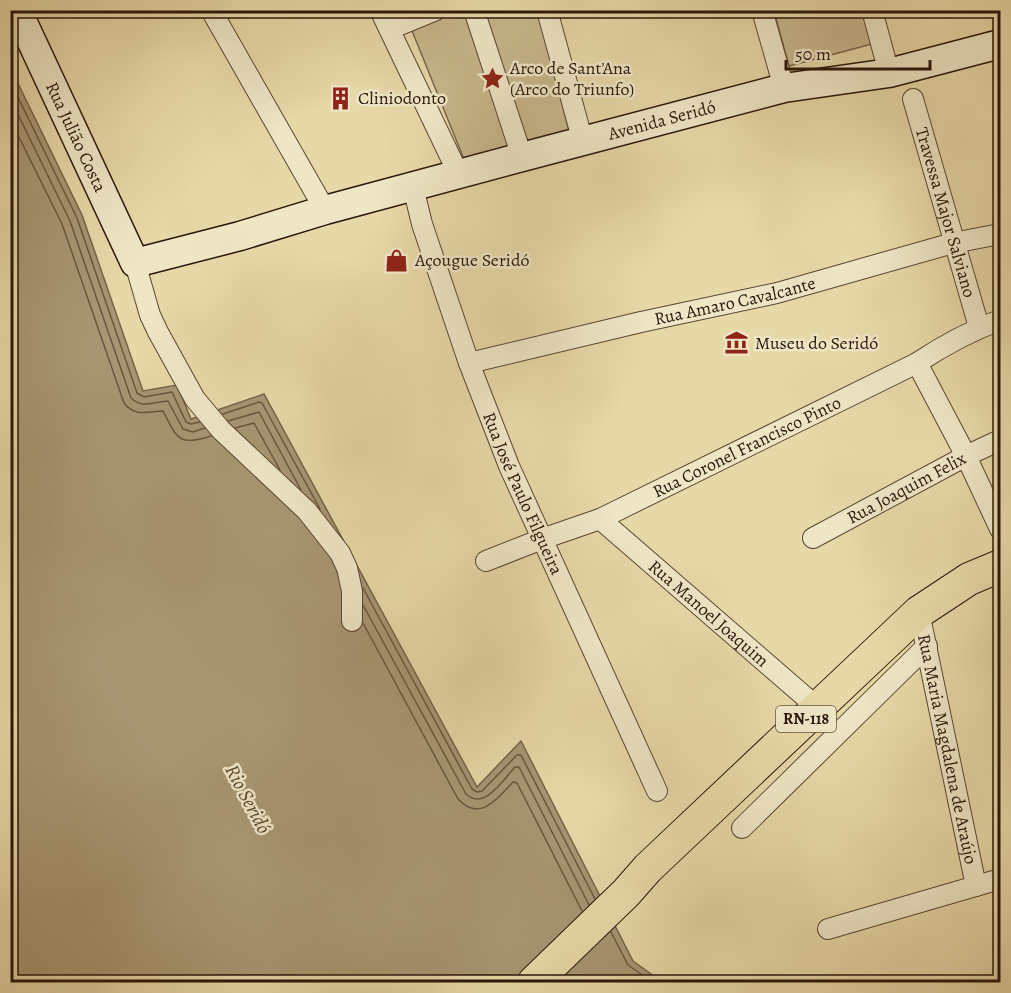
<svg xmlns="http://www.w3.org/2000/svg" width="1011" height="993" font-family="Alegreya,serif">
	<style>
		.green { fill: #c7b78c; stroke: #78664c; stroke-width: 1.5 }
		.water { fill: #a79672; stroke: #756349; stroke-width: 1.5 }
		.lines { fill: none; stroke-linecap: round; stroke-linejoin: round }
		.shore { stroke: #68563e; stroke-width: 1.5 }
		.street-casing { stroke: #594632; stroke-width: 22 }
		.secondary-casing { stroke: #2a160b; stroke-width: 31 }
		.primary-casing { stroke: #2a160b; stroke-width: 34 }
		.street { stroke: #efe6c6; stroke-width: 20 }
		.secondary { stroke: #efe6c6; stroke-width: 28 }
		.primary { stroke: #e7d8a7; stroke-width: 32 }
		.labels { text-anchor: middle; dominant-baseline: central; stroke-width: 5; stroke-linejoin: round; paint-order: stroke }
		.shield { fill: #efe6c6; stroke: #655443; stroke-width: 1.5 }
		.shield-label { font-size: 16px; font-weight: bold; fill: #2a160b }
		.poi-label { font-size: 18px; fill: #2a160b; stroke: #efe6c6; text-anchor: start }
		.street-label { font-size: 18px; fill: #2a160b; stroke: #efe6c6 }
		.water-label { font-size: 20px; font-style: italic; fill: #5c4934; stroke: #efe6c6 }
	</style>
	<rect width="100%" height="100%" fill="#e7d8a7"/>
	<filter id="stains"><feTurbulence type="fractalNoise" baseFrequency=".00333" numOctaves="4"/><feColorMatrix values="0 0 0 0 .2 0 0 0 0 .09 0 0 0 0 .02 0 0 0 .5 -.17"/></filter>
	<radialGradient id="worn" r=".72"><stop offset=".6" stop-color="#630" stop-opacity="0"/><stop offset="1" stop-color="#630" stop-opacity=".3"/></radialGradient>
	<g class="green">
		<path d="M404 11H539L571 139 468 169Z"/>
		<path d="M774 11H863L872 44 789 66Z"/>
	</g>
	<path class="water" d="M10 67 82 215 143 391 177 385 191 419 264 394 477 787 521 741 633 961 662 982H11Z"/>
	<g class="lines">
		<g class="shore">
			<path d="M10 81 77 218 137 393 144 397 172 392 186 422 191 424 200 422"/>
			<path d="M10 98 70 221 131 398C142 409 154 402 168 401L183 429 193 432 205 428"/>
			<path d="M10 119 62 224 124 403C135 417 147 412 163 411 177 438 178 447 211 436"/>
			<path d="M223 414 259 402 262 403 320 509"/>
			<path d="M228 421 259 412 301 490"/>
			<path d="M235 428 254 423 280 470"/>
			<path d="M363 588 472 789 477 792 482 791 517 755H521L595 899"/>
			<path d="M363 605 466 794C484 811 503 780 515 767H519L589 905"/>
			<path d="M363 623 458 799C480 823 498 798 513 782L517 783 582 911"/>
			<path d="M611 932 628 965 652 982"/>
		</g>
		<defs>
			<g id="street">
				<path d="M211 10 325 210"/>
				<path d="M380 10 459 175"/>
				<path d="M474 10 522 157"/>
				<path d="M547 10 583 142"/>
				<path d="M762 10 784 88"/>
				<path d="M872 10 889 73"/>
				<path d="M390 29 436 10"/>
				<path id="s1" d="M913 99 979 327"/>
				<path id="s2" d="M413 187 422 224 469 363 509 466 657 791"/>
				<path d="M135 263 150 315 158 332 195 399 221 430 307 511 340 553 347 568 352 591V621"/>
				<path id="s3" d="M469 363 641 322 777 293 953 243 1000 234"/>
				<path d="M917 363 966 456 1000 529"/>
				<path id="s4" d="M600 519 818 708"/>
				<path id="s5" d="M813 538 966 456 1000 440"/>
				<path id="s6" d="M486 561 542 539 600 519 917 363C944 345 970 331 1000 320"/>
				<path id="s7" d="M919 612 976 886"/>
				<path d="M742 828 927 646"/>
				<path d="M828 929 1000 879"/>
			</g>
			<g id="secondary">
				<path id="s8" d="M17 10 135 263 240 236 325 210 522 157 784 88 889 73 1000 44"/>
			</g>
			<path id="primary" d="M534 982 626 893 648 868 919 612 969 579 1000 566"/>
		</defs>
		<use href="#street" class="street-casing"/>
		<use href="#secondary" class="secondary-casing"/>
		<use href="#primary" class="primary-casing"/>
		<use href="#street" class="street"/>
		<use href="#secondary" class="secondary"/>
		<use href="#primary" class="primary"/>
	</g>
	<defs>
		<symbol id="sight-bare" viewBox="-9 -9 18 18"><path d="M0-6L1.8-2.2L6-1.7L2.9 1.2L3.7 5.4L0 3.3L-3.7 5.4L-2.9 1.2L-6-1.7L-1.8-2.2Z" fill="#8f2418" stroke="#efe6c6" stroke-width="2.5" paint-order="stroke"/></symbol>
		<symbol id="building-bare" viewBox="-9 -9 18 18"><path d="M-4-6H4V6H1V3H-1V6H-4ZM-2.5-4.3h1.7v1.8h-1.7ZM.8-4.3h1.7v1.8H.8ZM-2.5-1h1.7V.8h-1.7ZM.8-1h1.7V.8H.8Z" fill="#8f2418" stroke="#efe6c6" stroke-width="2.5" paint-order="stroke"/></symbol>
		<symbol id="shop-bare" viewBox="-9 -9 18 18"><path d="M-5-2.5h2.3a2.7 3.5 0 0 1 5.4 0H5L5.5 6h-11ZM-1.5-2.5h3a1.5 2.3 0 0 0-3 0Z" fill="#8f2418" stroke="#efe6c6" stroke-width="2.5" paint-order="stroke"/></symbol>
		<symbol id="museum-bare" viewBox="-9 -9 18 18"><path d="M0-6L6-3V-2H-6V-3ZM-5-1h2V3h-2ZM-1-1h2V3h-2ZM3-1h2V3H3ZM-6 4H6V6H-6Z" fill="#8f2418" stroke="#efe6c6" stroke-width="2.5" paint-order="stroke"/></symbol>
	</defs>
	<g fill-rule="evenodd">
		<use href="#sight-bare" x="476" y="62" width="33" height="33"/>
		<use href="#building-bare" x="324" y="82" width="33" height="33"/>
		<use href="#shop-bare" x="380" y="244" width="33" height="33"/>
		<use href="#museum-bare" x="720" y="326" width="33" height="33"/>
	</g>
	<g class="labels">
		<rect class="shield" x="776" y="706" width="60" height="26" rx="4.5"/>
		<g class="shield-label">
			<text x="806" y="719">RN-118</text>
		</g>
		<g class="poi-label">
			<text x="510" y="68">Arco de Sant'Ana<tspan x="510" dy="21">(Arco do Triunfo)</tspan></text>
			<text x="358" y="98">Cliniodonto</text>
			<text x="415" y="260">Açougue Seridó</text>
			<text x="755" y="343">Museu do Seridó</text>
		</g>
		<g class="street-label">
			<text stroke="none"><textPath href="#s8" startOffset="825">Avenida Seridó</textPath></text>
			<text stroke="none"><textPath href="#s8" startOffset="140">Rua Julião Costa</textPath></text>
			<text stroke="none"><textPath href="#s1" startOffset="118">Travessa Major Salviano</textPath></text>
			<text stroke="none"><textPath href="#s3" startOffset="273">Rua Amaro Cavalcante</textPath></text>
			<text stroke="none"><textPath href="#s6" startOffset="285">Rua Coronel Francisco Pinto</textPath></text>
			<text stroke="none"><textPath href="#s5" startOffset="106">Rua Joaquim Felix</textPath></text>
			<text stroke="none"><textPath href="#s2" startOffset="326">Rua José Paulo Filgueira</textPath></text>
			<text stroke="none"><textPath href="#s4" startOffset="144">Rua Manoel Joaquim</textPath></text>
			<text stroke="none"><textPath href="#s7" startOffset="140">Rua Maria Magdalena de Araújo</textPath></text>
		</g>
		<g class="water-label">
			<text transform="translate(248 799) rotate(62)">Rio Seridó</text>
		</g>
	</g>
	<rect width="1011" height="993" fill="none" stroke="#e7d8a7" stroke-width="36"/>
	<rect x="12" y="12" width="987" height="969" fill="none" stroke="#2a160b" stroke-width="3"/>
	<rect x="18" y="18" width="975" height="957" fill="none" stroke="#2a160b" stroke-width="1.5"/>
	<path d="M786 60v9h144v-9" fill="none" stroke="#2a160b" stroke-width="3"/>
	<text x="795" y="60" font-size="18" fill="#2a160b" stroke="#efe6c6" stroke-width="4.5" paint-order="stroke">50 m</text>
	<rect width="100%" height="100%" filter="url(#stains)"/>
	<rect width="100%" height="100%" fill="url(#worn)"/>
</svg>
